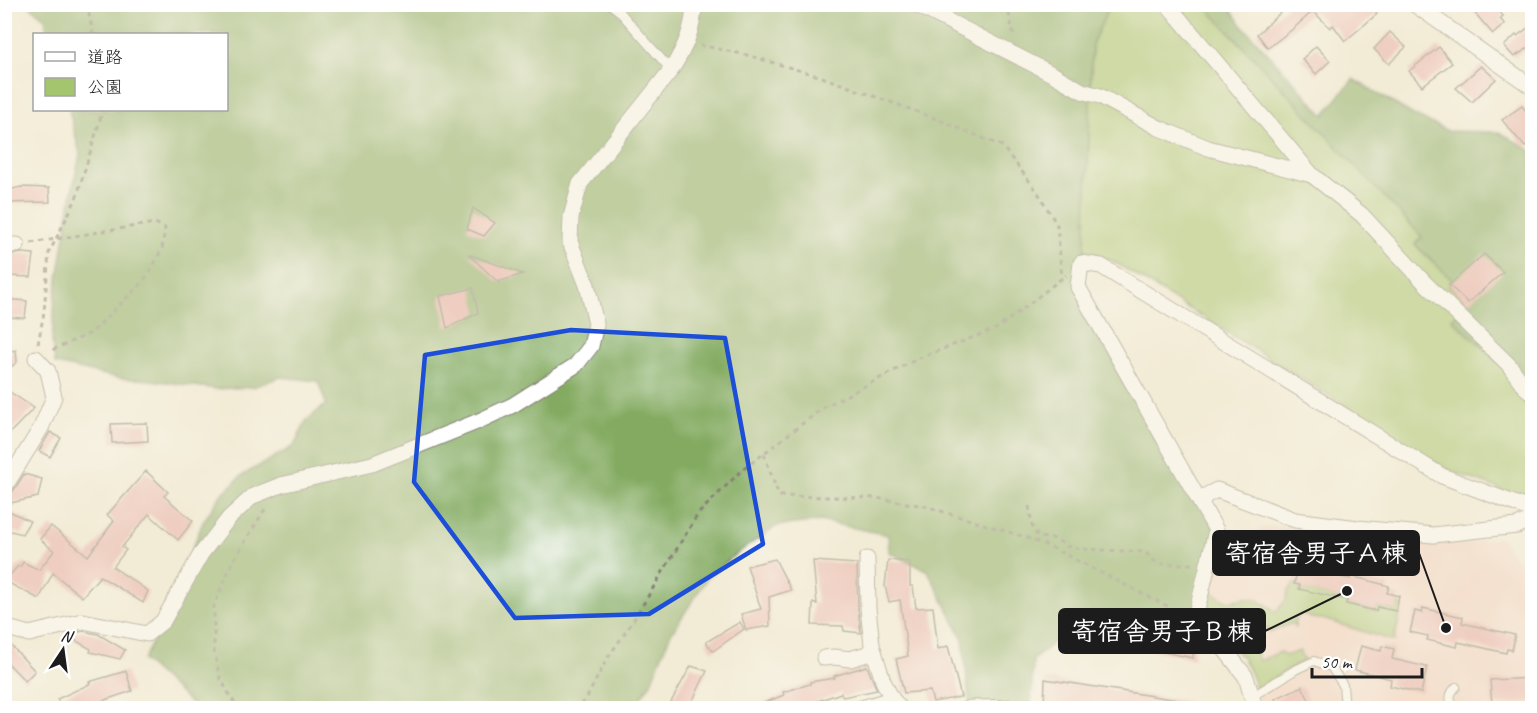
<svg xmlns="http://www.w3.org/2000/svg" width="1537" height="713" font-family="Caveat,'Klee One',sans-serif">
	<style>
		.built { fill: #f6d2c3 }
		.green { fill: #a4c56d; stroke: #607044; stroke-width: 1.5 }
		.forest { fill: #83aa60; stroke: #50633e; stroke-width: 1.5 }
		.building { fill: #ebaca8 }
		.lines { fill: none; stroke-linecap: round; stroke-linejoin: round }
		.lane-casing { stroke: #878478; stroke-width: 10 }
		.street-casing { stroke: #878478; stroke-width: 17 }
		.path { stroke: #878478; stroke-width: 3; stroke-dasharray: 4.5 4.5; stroke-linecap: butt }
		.lane { stroke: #fff; stroke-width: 8 }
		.street { stroke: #fff; stroke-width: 15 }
		.marked { fill: none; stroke: #1d4ed8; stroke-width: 4.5; stroke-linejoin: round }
		.leader { fill: none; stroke: #1c1c1c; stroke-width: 2 }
		.callout-dot { fill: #1c1c1c; stroke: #fff; stroke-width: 2 }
		.callout { fill: #1c1c1c; stroke: #1c1c1c; stroke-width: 2 }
		.callout-label { font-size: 26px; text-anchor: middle; font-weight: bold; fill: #fff }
	</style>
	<rect width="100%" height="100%" fill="#fff"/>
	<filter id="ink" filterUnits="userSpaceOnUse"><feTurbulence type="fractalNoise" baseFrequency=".0167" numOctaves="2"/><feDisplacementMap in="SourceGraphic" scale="12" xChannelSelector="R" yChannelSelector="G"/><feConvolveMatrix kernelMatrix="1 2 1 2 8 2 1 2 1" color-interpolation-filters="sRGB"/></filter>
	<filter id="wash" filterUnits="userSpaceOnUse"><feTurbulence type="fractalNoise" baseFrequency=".008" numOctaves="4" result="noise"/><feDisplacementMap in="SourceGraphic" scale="24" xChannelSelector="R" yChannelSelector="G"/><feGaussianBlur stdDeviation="1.35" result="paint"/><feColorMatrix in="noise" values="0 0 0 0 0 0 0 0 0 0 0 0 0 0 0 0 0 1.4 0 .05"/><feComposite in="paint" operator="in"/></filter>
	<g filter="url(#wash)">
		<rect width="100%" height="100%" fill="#f2ebd5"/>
		<path class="built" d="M1274 526 1333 535 1390 541 1415 542 1444 540 1470 541 1499 537 1532 580V708H1261L1251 675 1247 666 1242 657 1207 618 1205 603 1221 540 1251 535 1262 528Z"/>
		<g class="green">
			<path d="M1110 5H1204L1423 237 1415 245 1452 280 1449 286 1468 303 1532 394V501L1448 470 1111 260 1085 250 1092 44Z"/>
			<path d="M1294 584 1300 585V589L1347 600 1346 604 1376 611 1377 607 1395 611 1397 603 1402 605 1394 641 1323 619 1311 618 1306 615 1301 614 1295 620V627L1292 623 1270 632 1268 628 1248 636 1259 661 1280 652 1285 656 1300 651V655L1305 660 1256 688 1251 675 1242 657 1207 618 1205 603 1208 587C1217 596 1224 604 1237 600 1242 599 1246 597 1251 598 1260 599 1269 607 1276 612L1286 600 1288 591Z"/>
		</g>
		<g class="forest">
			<path d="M4 5H1110L1092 44 1085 250 1081 263 1078 287 1216 530 1195 619 1180 651 1150 634H1114L1082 618 1033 660 1031 707 970 708 963 639 928 571 889 552 888 535 821 521 777 526 739 552 708 577 670 635 650 685 633 708H196L143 660 163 621 203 522 221 495 241 476 294 446 306 421 326 404 318 381 280 377 253 387 216 389 150 380 119 378 55 364 52 340 55 297 72 192 80 154 69 110H226V34H47L45 18 28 5 5 6Z"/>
			<path d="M1204 5H1228L1242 25 1324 115 1353 79 1415 116 1448 131 1499 132 1532 151V380L1525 387 1452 319 1468 303 1449 285 1452 280 1415 244 1422 237Z"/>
		</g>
		<g id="blocks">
			<g class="building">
				<path d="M1290 4H1370L1377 14 1345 41 1333 25 1330 28 1313 11 1294 28 1268 48 1257 34Z"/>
				<path d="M1467 4H1493L1503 16 1500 19 1505 24 1493 34Z"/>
				<path d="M1533 24V45L1514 57 1504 46 1516 35 1517 36Z"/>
				<path d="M1390 32 1406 47 1389 64 1374 49Z"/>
				<path d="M1316 46 1330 61 1316 74 1302 59Z"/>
				<path d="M1439 47 1452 63 1422 86 1409 71Z"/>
				<path d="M1481 66 1496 79 1472 102 1456 88Z"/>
				<path d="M1522 106 1533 119V142L1525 147 1502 120Z"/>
				<path d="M21 187 49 188 50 202 4 203V191Z"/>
				<path d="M473 208 495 223 484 236 467 229Z"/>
				<path d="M22 253 34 254 31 277 7 276 9 255Z"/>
				<path d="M468 254 523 274 498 282Z"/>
				<path d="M1484 254 1503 272 1468 303 1449 285Z"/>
				<path d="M473 288 478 313 447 328 440 296Z"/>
				<path d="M4 299 27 301 25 318 4 317Z"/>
				<path d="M16 350 17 362 4 373V352Z"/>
				<path d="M10 392 34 408 4 439V397Z"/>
				<path d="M147 423 148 441 112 443 111 424Z"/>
				<path d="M50 432 61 438 50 457 39 451Z"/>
				<path d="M146 471 168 492 164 496 193 521 178 540 149 514 122 547 126 550 113 567 148 591 143 603 100 576 82 597 53 573 39 599 5 581 18 566 20 567 23 562 39 570 54 551 40 539 51 526 88 556 114 521 107 515Z"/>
				<path d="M24 474 42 479 38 497 10 503V498L8 497 12 493Z"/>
				<path d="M9 511 30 521 22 534 7 530Z"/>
				<path d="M775 559 791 590 769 597 770 626 746 630 741 614 761 609 747 566Z"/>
				<path d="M888 560 910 562V586H913L916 608 933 607 938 649 948 646 961 697 933 702 930 691 904 693 896 659 908 656 900 600 889 602 885 586Z"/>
				<path d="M813 561 857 564 858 608 861 633 844 631 843 626 812 625 813 603 817 604Z"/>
				<path d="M1298 569 1350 579 1351 576 1389 586 1387 593 1399 596 1396 611 1377 607 1376 611 1346 604 1347 600 1299 589 1300 585 1294 584Z"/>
				<path d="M1423 608 1463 617 1462 623 1515 635 1512 650 1507 649 1506 653 1458 642 1457 647 1427 640 1428 636 1410 632 1415 611 1422 613Z"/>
				<path d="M1145 612 1185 619 1188 625 1195 634 1193 658 1140 647Z"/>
				<path d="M740 622 744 629 713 651 706 642Z"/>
				<path d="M83 631 98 634 125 650 120 659 90 652 91 649 69 637 71 634Z"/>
				<path d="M4 638 35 671 25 681 4 659Z"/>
				<path d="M1361 646 1381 651 1382 646 1394 649 1392 659 1427 667 1421 693 1390 686 1391 679 1355 670Z"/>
				<path d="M691 666 707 671 689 708H682L671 702Z"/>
				<path d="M867 666 877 690 843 697 841 693 809 704 811 708H751L784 695 783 692 810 684V682L835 678 834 676Z"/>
				<path d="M126 671 132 691 81 708H62L57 699 90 684 89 682Z"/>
				<path d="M1533 678V702L1492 705 1490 680Z"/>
				<path d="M1045 679 1190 702V708H1056L1044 707Z"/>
				<path d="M1302 686 1313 708H1279L1275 699Z"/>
			</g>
		</g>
	</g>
	<g filter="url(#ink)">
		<use href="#blocks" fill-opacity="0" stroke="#878478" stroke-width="1.5"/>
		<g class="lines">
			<defs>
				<g id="lane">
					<path d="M610 4 620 12 671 70"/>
					<path d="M1212 545 1344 572"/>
					<path d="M1253 696 1295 670 1314 661 1331 667 1343 685 1345 708"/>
					<path d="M1456 708C1449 701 1448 695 1456 687"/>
				</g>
				<g id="street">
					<path d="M915 4 1054 75 1082 91 1100 96 1159 128 1208 148 1312 175"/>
					<path d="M1167 4 1312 175 1362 215 1424 282 1509 365 1525 387 1532 393"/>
					<path d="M1414 4 1532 87"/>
					<path d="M4 245H17"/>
					<path d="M4 488 41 428 54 397 48 371 36 358"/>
					<path d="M1201 504 1205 496 1217 490 1295 520 1358 528 1433 535 1517 526 1532 519"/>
					<path d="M867 559 868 608 872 645 883 681 892 699"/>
					<path d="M4 627 29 634 83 621 147 634 163 621 201 554 229 518 253 496 281 485 372 464 479 421 513 405 576 365 591 346 596 324 587 285 570 242 571 217 580 184 671 70C684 50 694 29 694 4"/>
					<path d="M824 658 834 657 850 659 874 652"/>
					<path d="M862 708 892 699 900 708"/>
					<path d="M970 708 1031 707V708"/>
					<path d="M1255 708 1246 677 1226 651 1195 619 1216 530 1078 287 1081 263 1101 266 1442 476 1532 510"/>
				</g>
			</defs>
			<use href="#lane" class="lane-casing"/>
			<use href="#street" class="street-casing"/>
			<g class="path">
				<path d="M87 4 93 34"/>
				<path d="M1007 4 1014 38"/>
				<path d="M700 45 747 55 822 77 934 118 1002 146 1037 191 1057 225 1062 278"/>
				<path d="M31 243 155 223 165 228 162 249 150 272 140 285 91 333 50 351"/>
				<path d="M38 344 44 312 49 253 76 199 103 110"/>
				<path d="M764 454 779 496 876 498 925 506 1025 537 1052 548 1183 614"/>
				<path d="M1029 506 1032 526 1038 537 1056 539 1066 546 1081 549 1145 552 1153 560 1160 564H1194"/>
				<path d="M242 708 235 704 220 678 214 651V605L233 561 267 506"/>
				<path d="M573 708 585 701 607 659 633 621 698 514 741 471 824 407 919 358 998 328 1066 275"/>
			</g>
			<use href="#lane" class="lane"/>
			<use href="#street" class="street"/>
		</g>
	</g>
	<path d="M0 0H1537V713H0ZM571 330 725 338 763 544 649 614 515 618 414 482 425 355Z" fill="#f2ebd5" fill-opacity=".55" fill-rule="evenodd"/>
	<path class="marked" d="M571 330 725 338 763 544 649 614 515 618 414 482 425 355Z"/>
	<path class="leader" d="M1446 628L1419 553M1347 591L1265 631"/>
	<g class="callout-dot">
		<circle cx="1446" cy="628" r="6"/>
		<circle cx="1347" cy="591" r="6"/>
	</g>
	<g class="callout">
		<rect x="1213" y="531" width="206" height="44" rx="6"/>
		<rect x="1059" y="609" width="206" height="44" rx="6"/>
	</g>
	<g class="callout-label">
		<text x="1316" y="562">寄宿舎男子Ａ棟</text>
		<text x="1162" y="640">寄宿舎男子Ｂ棟</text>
	</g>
	<rect width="1537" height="713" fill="none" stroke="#fff" stroke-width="24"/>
	<rect x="33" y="33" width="195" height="78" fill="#ffffff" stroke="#a4a4a4" stroke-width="1.5"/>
	<rect x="45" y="52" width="30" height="9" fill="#ffffff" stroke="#a4a4a4" stroke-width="1.5"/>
	<text x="87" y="63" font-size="18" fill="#1c1c1c">道路</text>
	<rect x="45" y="78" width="30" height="18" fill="#a4c56d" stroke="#a4a4a4" stroke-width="1.5"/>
	<text x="87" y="93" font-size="18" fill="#1c1c1c">公園</text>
	<g transform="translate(63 650) rotate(13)" stroke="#ffffff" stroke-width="4.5" paint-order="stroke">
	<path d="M0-4.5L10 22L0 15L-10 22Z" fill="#1c1c1c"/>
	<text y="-9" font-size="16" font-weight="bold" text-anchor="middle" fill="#1c1c1c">N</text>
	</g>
	<path d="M1312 668v9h110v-9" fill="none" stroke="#1c1c1c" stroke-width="3"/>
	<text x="1321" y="668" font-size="18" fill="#1c1c1c" stroke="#ffffff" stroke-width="4.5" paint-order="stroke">50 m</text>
</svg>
